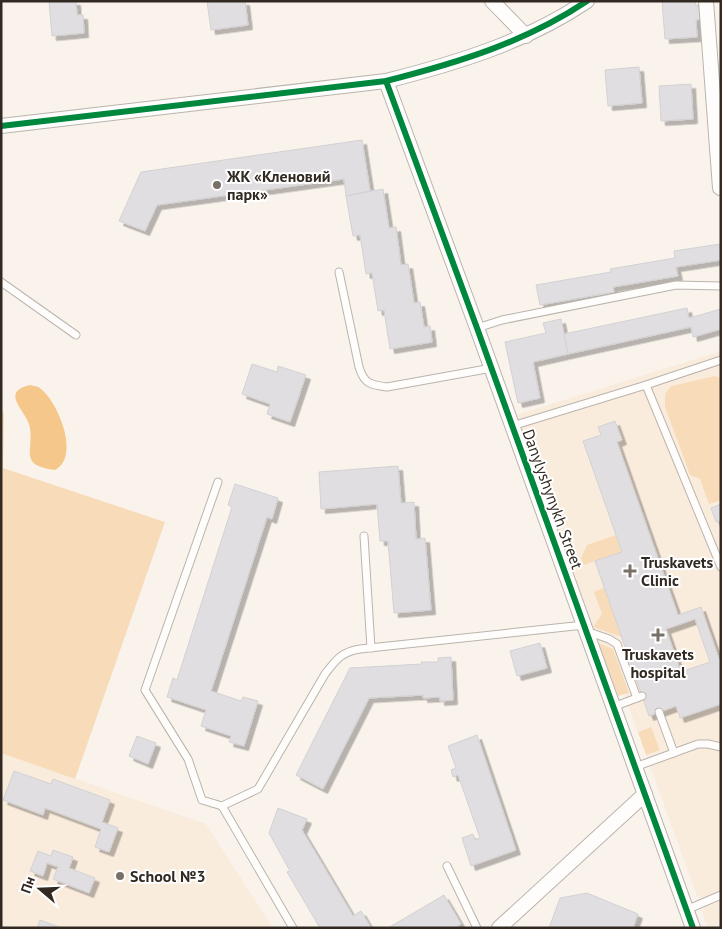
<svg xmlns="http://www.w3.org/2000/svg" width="722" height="929" font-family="'PT Sans',sans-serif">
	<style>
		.built { fill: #faecdd }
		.green { fill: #f8dcba }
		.water { fill: #f6c78b }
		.building { fill: #e0dee0; stroke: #d2d1d3; fill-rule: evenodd; filter: url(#shadow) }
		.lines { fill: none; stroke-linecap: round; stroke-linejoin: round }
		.lane-casing { stroke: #bab4ad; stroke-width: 9 }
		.street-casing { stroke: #bab4ad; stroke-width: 16 }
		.lane { stroke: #fefdfc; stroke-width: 7 }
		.street { stroke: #fefdfc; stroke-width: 14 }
		.cycleway-casing { stroke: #fff; stroke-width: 9 }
		.cycleway { stroke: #00873e; stroke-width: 6 }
		.poi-dot { fill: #787069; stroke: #fff; stroke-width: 2 }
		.labels { text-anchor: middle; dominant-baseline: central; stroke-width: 4; stroke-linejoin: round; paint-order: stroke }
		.poi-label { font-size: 16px; font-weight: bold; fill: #322a22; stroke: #fff; text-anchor: start }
		.street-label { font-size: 16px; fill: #322a22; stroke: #fff }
	</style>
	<defs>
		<filter id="shadow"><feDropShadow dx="4.5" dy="4.5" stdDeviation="0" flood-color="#0004"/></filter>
	</defs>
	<rect width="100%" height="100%" fill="#f9f3ec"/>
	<g class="built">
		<path d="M721 351V928H708L702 911 706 906 703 898 697 896 624 694 618 696 516 415Z"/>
		<path d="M1 753 206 824 273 928H1Z"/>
	</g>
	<g class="green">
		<path d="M715 376 721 378V500L709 504 700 479 690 475 665 407V394L671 386Z"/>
		<path d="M1 406 4 415 3 468 165 522 75 779 1 753Z"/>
		<path d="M616 535 621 552 584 565 581 558 587 545Z"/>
		<path d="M604 588 622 637 593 627 602 614 594 592Z"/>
		<path d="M598 643 613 649 629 693 618 696Z"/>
		<path d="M651 727 660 750 646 755 638 732Z"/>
	</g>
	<path class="water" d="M30 385C34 386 38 386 41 389 58 402 81 457 55 470 16 465 36 449 29 424 25 410 0 392 30 385Z"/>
	<g class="building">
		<path d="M49 1H76L77 15H83L84 33 52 36Z"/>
		<path d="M207 1H245L248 25 211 30Z"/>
		<path d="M662 1H695L696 6H699L700 19 696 20 697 37 665 39Z"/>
		<path d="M639 67 642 103 608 106 605 70Z"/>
		<path d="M691 84 693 119 661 121 659 86Z"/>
		<path d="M362 140 370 191 346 196 344 179 157 205 145 231 119 221 141 172Z"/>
		<path d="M383 189 389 228 396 227 401 265 408 264 414 303 420 302 424 327 430 326 432 342 390 349 384 310 378 311 372 273 366 274 360 235 353 236 346 196Z"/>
		<path d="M720 244 721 260 676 267 678 276 613 287 614 292 540 305 536 285 611 272 610 269 675 258 674 251Z"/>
		<path d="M687 308 689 318 721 309V329L693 337 691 327 568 354 564 334Z"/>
		<path d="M561 319 568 354 533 362 540 398 518 403 505 342 546 333 543 323Z"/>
		<path d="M252 364 277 372 278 366 306 375 290 422 267 414 270 404 242 394Z"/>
		<path d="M615 421 622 440 617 442 678 615 701 607 719 659 721 658V704L680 718 676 706 649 716 595 561 622 552 583 441 601 435 598 427ZM695 619 710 662 681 672 666 629Z"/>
		<path d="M398 466 401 503 414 502 416 539 425 538 431 610 394 613 388 541H380L377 504 321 509 319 472Z"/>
		<path d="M235 484 278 498 272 519 267 517 211 691 241 701 243 697 258 701 244 746 229 742 231 736 201 726 206 710 167 697 173 678 177 680 232 507 228 505Z"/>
		<path d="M721 504V520L716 522 711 508Z"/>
		<path d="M540 643 547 668 517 676 510 651Z"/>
		<path d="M451 657 453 700 440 701V697L423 698V695L369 698 323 789 296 775 350 668 422 664 421 662H438V658Z"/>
		<path d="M477 735 516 850 471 866 462 838 473 834 475 840 480 838 458 775 453 777 451 770 456 768 448 746Z"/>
		<path d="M137 736 156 743 148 764 129 756Z"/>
		<path d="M14 771 51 784 53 779 110 800 102 822 118 828 109 852 95 847 101 829 45 808 43 815 3 800Z"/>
		<path d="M278 808 307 819 302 830 317 855 353 916 361 911 371 928H320L287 872 290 871 269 833Z"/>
		<path d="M53 850 73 857 69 868 95 878 89 893 53 879 58 867 47 863 43 876 30 871 38 851 51 856Z"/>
		<path d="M587 893 638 914 633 928H549L560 898Z"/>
		<path d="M444 895 461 924 455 928H388Z"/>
		<path d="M40 920 62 928H37Z"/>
	</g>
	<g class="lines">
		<defs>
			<g id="lane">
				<path d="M339 272 359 367C364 384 371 385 387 387L492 368"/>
				<path d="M1 282 76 335"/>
				<path d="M477 328 502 320 676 285 721 286"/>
				<path d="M646 385 721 567"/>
				<path d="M512 426 646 385 721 360"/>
				<path d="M218 482 145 690 188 759 202 800 222 806"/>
				<path d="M364 536 371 648"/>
				<path d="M586 631 609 639 617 644 637 698"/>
				<path d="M613 707 642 696"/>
				<path d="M659 712 674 753"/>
				<path d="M635 767 698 744H708L721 747"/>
				<path d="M447 866 477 928"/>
				<path d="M686 910 721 895"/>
				<path d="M293 928 222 806 258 789 325 674C336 660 341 652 360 649L584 625"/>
			</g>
			<g id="street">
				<path d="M492 1 526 36"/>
				<path d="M706 1 720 188"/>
				<path d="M386 81 477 328 693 928"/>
				<path d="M1 126 386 81C457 63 526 42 587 1"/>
				<path d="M499 928 645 794"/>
			</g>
		</defs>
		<use href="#lane" class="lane-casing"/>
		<use href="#street" class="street-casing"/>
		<use href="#lane" class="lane"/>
		<use href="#street" class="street"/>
		<defs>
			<g id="cycleway">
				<path d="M386 81 477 328 693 928"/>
				<path d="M1 126 386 81C457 63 526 42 587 1"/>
			</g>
		</defs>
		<use href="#cycleway" class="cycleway-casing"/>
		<use href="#cycleway" class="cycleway"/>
	</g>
	<g class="poi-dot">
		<circle cx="217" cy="185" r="5"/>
		<path d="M627.5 563.5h5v5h5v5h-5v5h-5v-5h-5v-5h5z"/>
		<path d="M655.5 627.5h5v5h5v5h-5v5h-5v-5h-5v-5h5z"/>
		<circle cx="120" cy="876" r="5"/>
	</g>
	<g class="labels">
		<g class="poi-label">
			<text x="227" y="176">ЖК «Кленовий<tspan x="227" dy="18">парк»</tspan></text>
			<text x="641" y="562">Truskavets<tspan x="641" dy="18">Clinic</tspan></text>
			<text x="658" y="654" text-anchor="middle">Truskavets<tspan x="658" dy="18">hospital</tspan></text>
			<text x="130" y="876">School №3</text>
		</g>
		<g class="street-label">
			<text transform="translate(553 499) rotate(70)">Danylyshynykh Street</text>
		</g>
	</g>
	<rect width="722" height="929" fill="none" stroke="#322a22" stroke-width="5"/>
	<g transform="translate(40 889) rotate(289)" stroke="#ffffff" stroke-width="4" paint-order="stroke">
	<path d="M0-4L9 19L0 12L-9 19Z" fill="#322a22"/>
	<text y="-8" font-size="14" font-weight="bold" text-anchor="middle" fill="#322a22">Пн</text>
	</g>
</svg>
